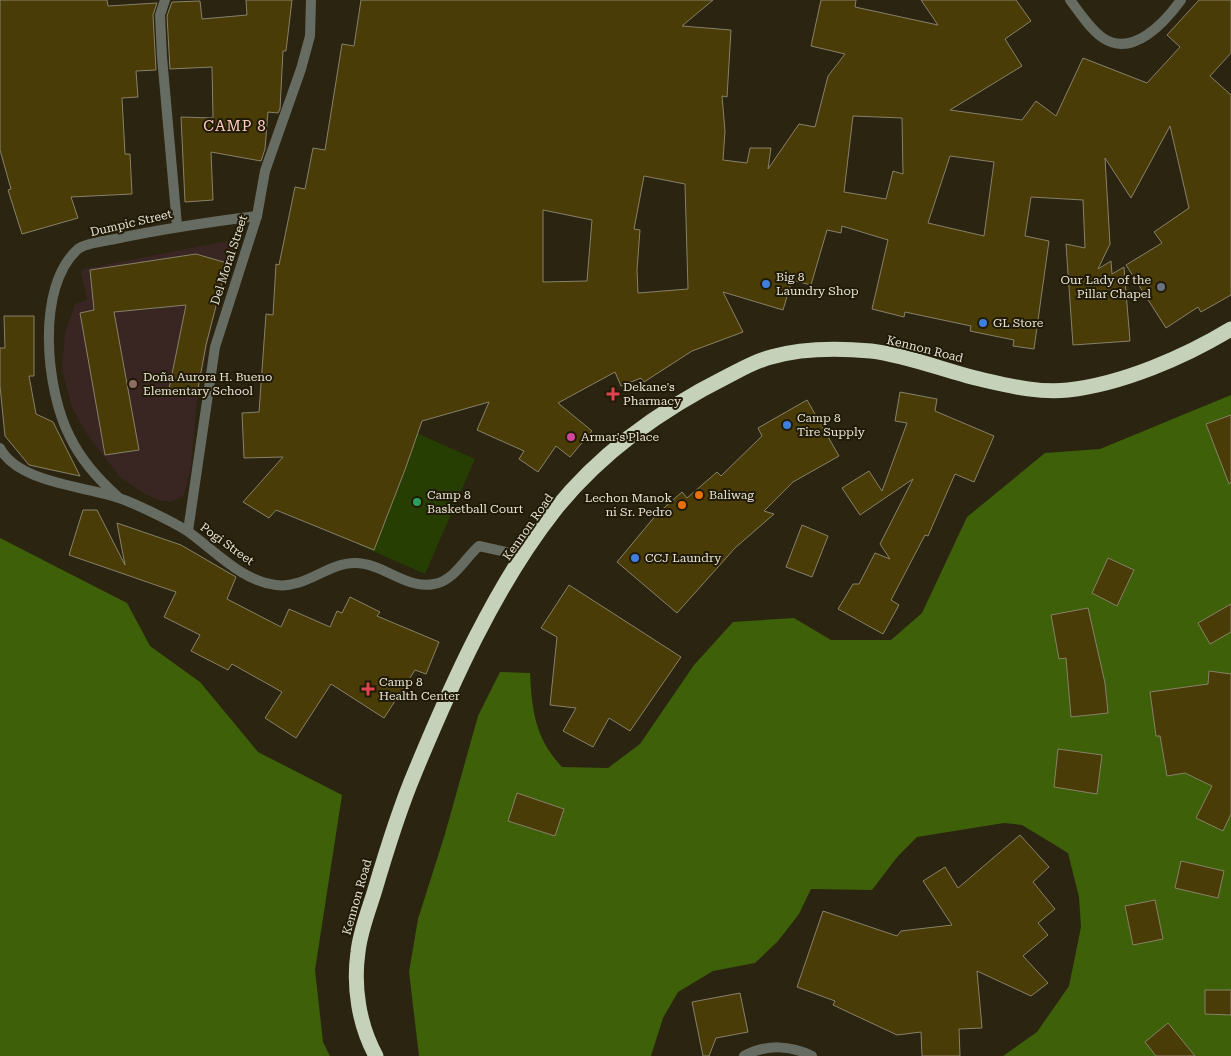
<svg xmlns="http://www.w3.org/2000/svg" width="1231" height="1056" font-family="'Roboto Serif',serif">
	<style>
		.industrial { fill: #392622 }
		.green { fill: #263e02 }
		.forest { fill: #3e6008 }
		.building { fill: #4a3c07; stroke: #88816a; fill-rule: evenodd }
		.lines { fill: none; stroke-linecap: round; stroke-linejoin: round }
		.street { stroke: #676c62; stroke-width: 10 }
		.highway { stroke: #c5d1b9; stroke-width: 15 }
		.shop-dot { fill: #3f7fe0; stroke: #201a07; stroke-width: 2 }
		.worship-dot { fill: #6b7280; stroke: #201a07; stroke-width: 2 }
		.education-dot { fill: #8d6e63; stroke: #201a07; stroke-width: 2 }
		.health-dot { fill: #e0444e; stroke: #201a07; stroke-width: 2 }
		.hotel-dot { fill: #d1479c; stroke: #201a07; stroke-width: 2 }
		.food-dot { fill: #e8710a; stroke: #201a07; stroke-width: 2 }
		.leisure-dot { fill: #2e9e5b; stroke: #201a07; stroke-width: 2 }
		.labels { text-anchor: middle; dominant-baseline: central; stroke-width: 4; stroke-linejoin: round; paint-order: stroke }
		.street-label { font-size: 12px; fill: #e6e3d6; stroke: #201a07 }
		.poi-label { font-size: 12px; fill: #e6e3d6; stroke: #201a07; text-anchor: start }
		.quarter-label { font-size: 15px; letter-spacing: 1px; fill: #fecac2; stroke: #201a07 }
	</style>
	<rect width="100%" height="100%" fill="#2a2410"/>
	<path class="industrial" d="M227 241 235 247 211 328 197 400 191 467 184 496 171 502 158 500 145 494 120 477 89 437 72 408 62 369 65 333 75 304 87 300 81 272 84 269Z"/>
	<path class="green" d="M410 430 475 459 425 574 359 545Z"/>
	<g class="forest">
		<path d="M1231 395V1056H1003L1037 1032 1069 986 1081 927 1079 897 1068 853 1022 825 1004 823 917 837 898 856 872 890 811 889 799 914 778 941 755 963 713 971 678 992 663 1018 651 1056H419L409 972 418 919 445 834 478 716 500 672 530 673C532 711 535 738 562 767L608 768 640 744 694 665 733 622 794 618 831 640H891L922 613 967 517 1045 453 1100 449Z"/>
		<path d="M0 538 127 603 150 646 200 682 258 752 342 795 315 970 323 1042 330 1056H0Z"/>
	</g>
	<g class="building">
		<path d="M0 0H107L108 6 157 3 153 15 156 70 136 71 138 97 122 98 125 154H130L132 194 71 197 78 218 22 234 8 190 11 189 0 150Z"/>
		<path d="M246 0H292L286 51H283L280 109 278 113 268 112 265 149 261 161 211 152 213 200 185 202 181 117 213 118 212 67 170 69 167 16 172 2 200 1 202 19 247 15Z"/>
		<path d="M361 0H713L682 26 731 30 727 97 722 96 725 131 723 160 747 163 750 148H771L768 169 799 124 815 127 828 76 845 54 811 46 821 0H856L855 7 938 25 921 0H1016L1031 21 1005 39 1022 66 950 110 1022 120 1036 101 1056 116 1083 58 1147 83 1180 47 1167 35 1199 0H1231V53L1210 76 1231 95V295L1201 312 1198 307 1166 328 1126 265 1162 243 1154 232 1189 208 1170 126 1131 198 1105 158 1110 244 1098 269 1111 261 1112 274 1124 267 1130 341 1073 345 1066 244 1085 248 1083 200 1031 197 1025 236 1049 241 1034 349 1013 346 1014 340 970 331 971 326 905 312 904 317 872 309 888 240 842 226 841 233 827 230 811 285 792 280 783 310 723 292 743 332 692 351 644 382 641 378 621 386 615 372 558 403 592 431 570 457 556 446 538 472 519 459 524 451 477 430 489 402 422 421 406 467 374 550 276 510 269 518 243 502 283 457 244 458 242 413 259 412 266 314 273 315 276 264 279 265 295 187 305 189 313 148 325 150 342 44 354 46ZM853 116 902 118 903 174 893 171 886 199 844 192ZM950 156 994 162 984 236 928 223ZM644 176 685 184 688 289 638 293 637 270 640 230 634 229ZM543 210 592 220 587 281 543 282Z"/>
		<path d="M196 254 227 263 206 345 197 394 169 389 186 305 114 312 139 450 105 455 80 313 94 310 90 270Z"/>
		<path d="M4 316H34V376H29L36 414 53 422 80 476 29 465 5 436 0 386V348H5Z"/>
		<path d="M900 392 937 399 935 411 994 436 974 482 955 474 928 536 925 535 891 600 899 605 883 634 838 609 853 584H859L875 553 890 559 880 544 913 479 860 515 842 488 869 471 882 491 907 423 895 421Z"/>
		<path d="M807 400 839 456 793 482 764 511 774 514 735 548 677 613 617 562 656 515 682 492 687 498 717 472 721 476 762 436 758 428Z"/>
		<path d="M1231 415V483L1229 484 1206 424Z"/>
		<path d="M83 510H97L125 565 117 523 181 545 236 577 227 599 281 627 289 609 330 627 337 611 342 613 350 597 380 612 377 616 439 642 426 674 415 670 384 718 331 684 296 738 265 718 282 692 232 664 228 670 191 651 200 635 164 617 176 592 69 555Z"/>
		<path d="M802 525 828 536 812 577 786 567Z"/>
		<path d="M1108 558 1134 570 1117 606 1092 593Z"/>
		<path d="M569 585 681 657 630 731 609 718 593 747 563 731 576 708 550 705 557 637 541 628Z"/>
		<path d="M1231 604V632L1210 644 1198 623Z"/>
		<path d="M1088 608 1105 683 1108 713 1071 717 1066 658 1059 659 1051 615Z"/>
		<path d="M1209 671 1231 674V814L1223 831 1196 818 1212 786 1185 773 1167 776 1160 736H1156L1150 692 1208 684Z"/>
		<path d="M1058 749 1102 755 1097 794 1054 787Z"/>
		<path d="M517 793 564 809 555 836 508 821Z"/>
		<path d="M1020 835 1049 867 1033 882 1055 909 1038 923 1048 935 1023 956 1048 983 1031 996 977 971 982 1028 959 1029 960 1056H922L921 1032 897 1035 833 1005 835 1001 797 987 823 911 897 936 901 931 952 925 923 881 945 867 958 888Z"/>
		<path d="M1181 861 1224 871 1218 898 1175 888Z"/>
		<path d="M1155 900 1163 939 1133 945 1125 906Z"/>
		<path d="M1205 990H1231V1015L1205 1014Z"/>
		<path d="M740 993 748 1032 716 1038 709 1056H703L692 1002Z"/>
		<path d="M1168 1023 1195 1056H1156L1145 1042Z"/>
	</g>
	<g class="lines">
		<g class="street">
			<path d="M165 0 160 15 162 57 177 225"/>
			<path d="M1070 0C1080 13 1090 29 1103 38 1133 58 1165 22 1181 0"/>
			<path d="M0 448C18 483 85 486 119 498 134 503 178 524 190 533 216 552 242 581 276 585 305 589 327 563 355 563 383 563 407 590 434 584 454 581 465 558 479 546L524 556"/>
			<path d="M117 496C98 479 81 460 70 437 46 391 35 287 78 249 86 243 105 241 115 239 162 229 209 222 257 216"/>
			<path d="M188 531 215 347 257 216 265 171 301 69 310 36 311 0"/>
			<path d="M744 1056C766 1044 791 1045 812 1056"/>
		</g>
		<path class="highway" d="M376 1056C359 1025 353 987 358 952 360 932 368 912 374 893 386 852 398 812 415 772 451 685 495 586 554 511 600 453 662 409 728 376 742 369 755 361 771 357 802 348 838 348 871 351 912 356 949 373 988 381 1014 387 1042 393 1068 390 1122 384 1185 357 1231 329"/>
	</g>
	<g class="shop-dot">
		<circle cx="766" cy="284" r="5"/>
		<circle cx="983" cy="323" r="5"/>
		<circle cx="787" cy="425" r="5"/>
		<circle cx="635" cy="558" r="5"/>
	</g>
	<circle class="worship-dot" cx="1161" cy="287" r="5"/>
	<circle class="education-dot" cx="133" cy="384" r="5"/>
	<g class="health-dot">
		<path d="M610.5 386.5h5v5h5v5h-5v5h-5v-5h-5v-5h5z"/>
		<path d="M365.5 681.5h5v5h5v5h-5v5h-5v-5h-5v-5h5z"/>
	</g>
	<circle class="hotel-dot" cx="571" cy="437" r="5"/>
	<g class="food-dot">
		<circle cx="699" cy="495" r="5"/>
		<circle cx="682" cy="505" r="5"/>
	</g>
	<circle class="leisure-dot" cx="417" cy="502" r="5"/>
	<g class="labels">
		<g class="street-label">
			<text transform="translate(131 223) rotate(-13)">Dumpic Street</text>
			<text transform="translate(229 260) rotate(-72)">Del Moral Street</text>
			<text transform="translate(925 349) rotate(14)">Kennon Road</text>
			<text transform="translate(528 527) rotate(-55)">Kennon Road</text>
			<text transform="translate(227 544) rotate(36)">Pogi Street</text>
			<text transform="translate(357 897) rotate(-74)">Kennon Road</text>
		</g>
		<g class="poi-label">
			<text x="776" y="277">Big 8<tspan x="776" dy="14">Laundry Shop</tspan></text>
			<text x="1151" y="280" text-anchor="end">Our Lady of the<tspan x="1151" dy="14">Pillar Chapel</tspan></text>
			<text x="993" y="323">GL Store</text>
			<text x="143" y="377">Doña Aurora H. Bueno<tspan x="143" dy="14">Elementary School</tspan></text>
			<text x="623" y="387">Dekane's<tspan x="623" dy="14">Pharmacy</tspan></text>
			<text x="797" y="418">Camp 8<tspan x="797" dy="14">Tire Supply</tspan></text>
			<text x="581" y="437">Armar's Place</text>
			<text x="427" y="495">Camp 8<tspan x="427" dy="14">Basketball Court</tspan></text>
			<text x="709" y="495">Baliwag</text>
			<text x="672" y="498" text-anchor="end">Lechon Manok<tspan x="672" dy="14">ni Sr. Pedro</tspan></text>
			<text x="645" y="558">CCJ Laundry</text>
			<text x="379" y="682">Camp 8<tspan x="379" dy="14">Health Center</tspan></text>
		</g>
		<g class="quarter-label">
			<text x="235" y="126">CAMP 8</text>
		</g>
	</g>
</svg>
